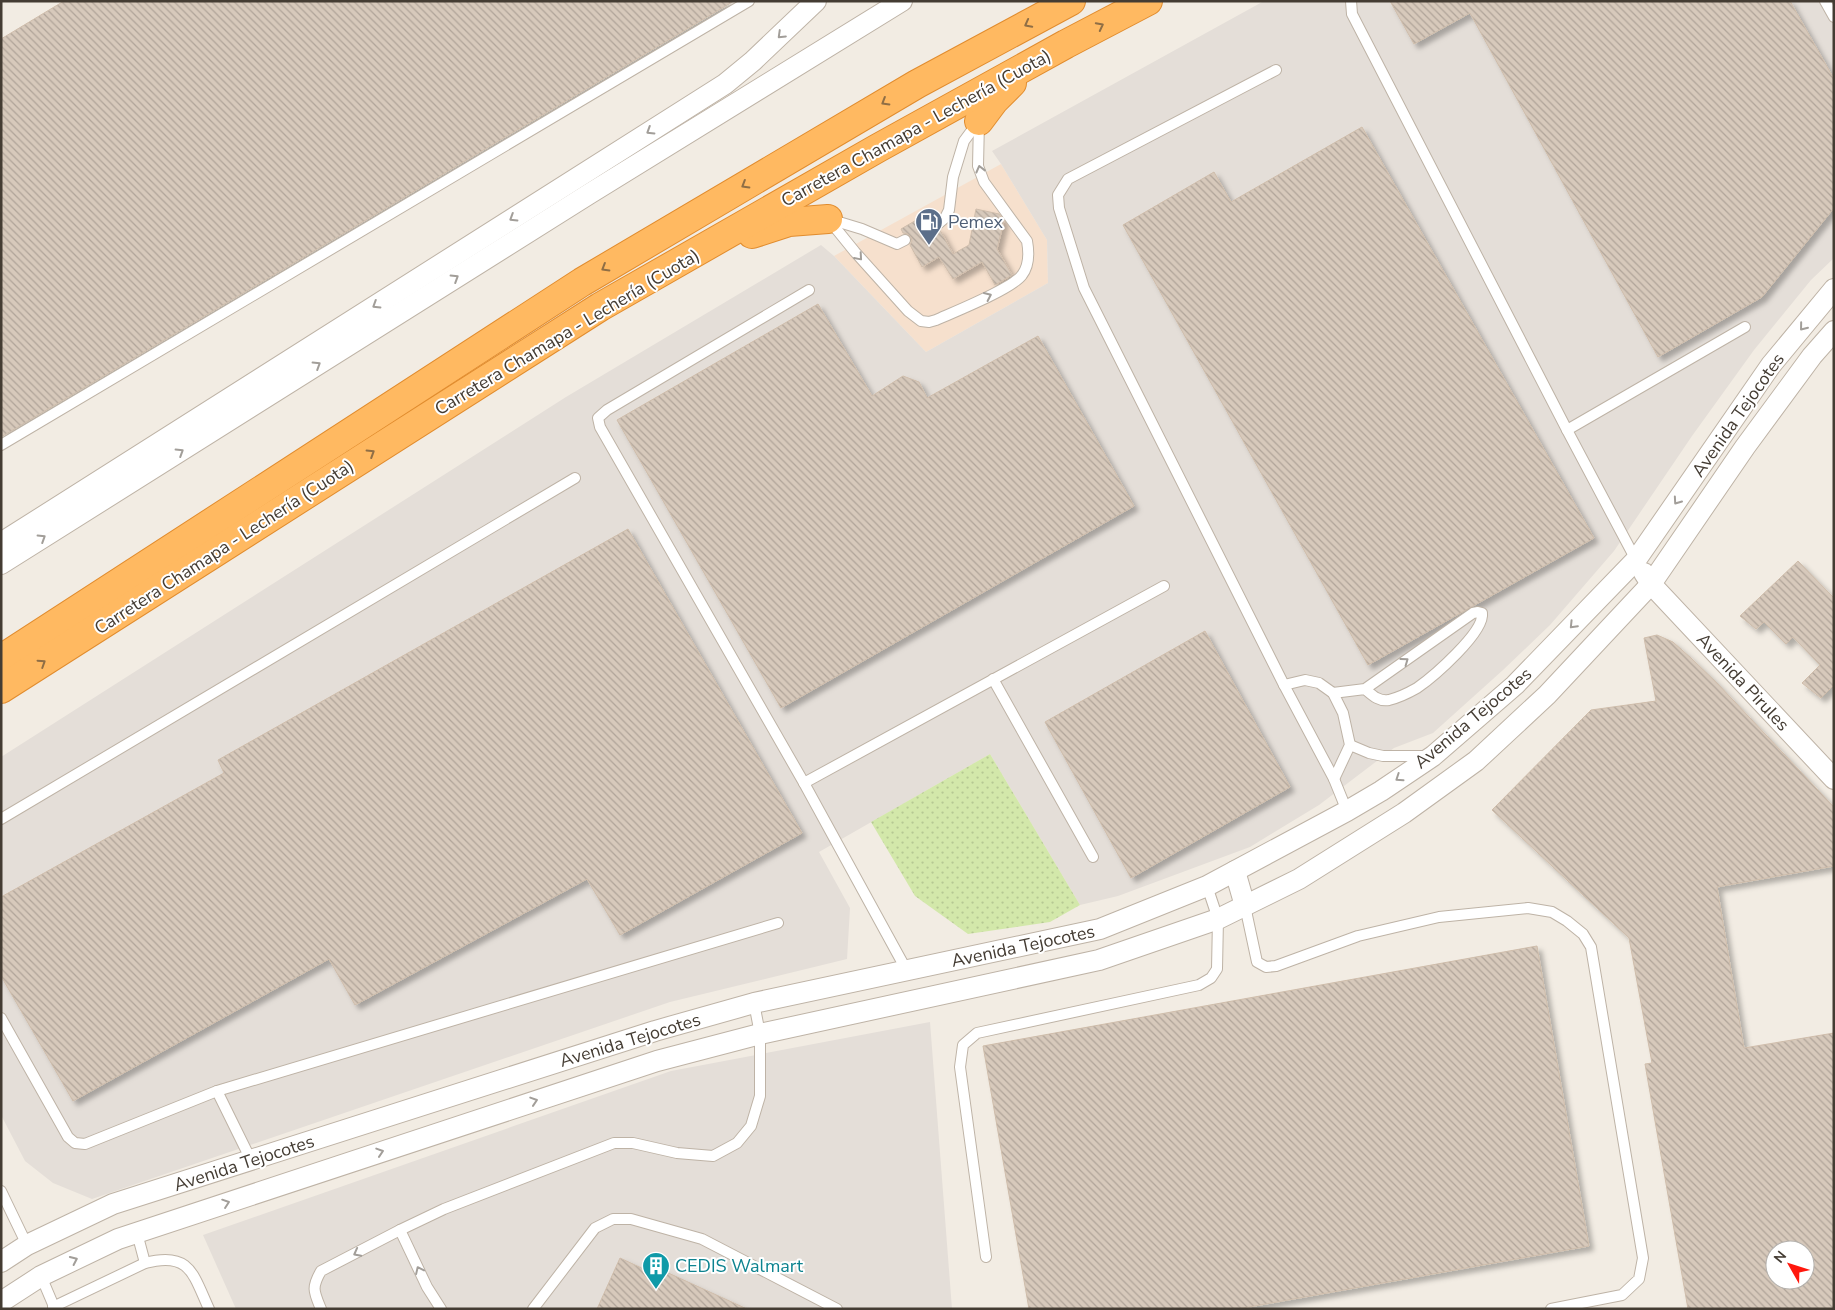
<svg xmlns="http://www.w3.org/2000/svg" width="1835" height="1310" font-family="'Nunito Sans',sans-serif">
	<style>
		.commercial { fill: #f6e0cd }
		.industrial { fill: #e4ded8 }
		.green { fill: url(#green-dots) }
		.building { fill: url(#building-back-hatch); stroke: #cfbdab; fill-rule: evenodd; filter: url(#shadow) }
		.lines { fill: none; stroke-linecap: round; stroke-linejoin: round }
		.service-casing { stroke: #beb3a6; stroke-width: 12 }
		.minor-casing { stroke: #beb3a6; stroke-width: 22 }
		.motorway-casing { stroke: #e18c2e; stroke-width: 30 }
		.service { stroke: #fff; stroke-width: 10 }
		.minor { stroke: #fff; stroke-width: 20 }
		.motorway { stroke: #ffb961; stroke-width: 28 }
		.oneway { stroke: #8f6e45 }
		.oneway2 { stroke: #a29e99 }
		.labels { text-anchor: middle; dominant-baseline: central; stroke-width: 4; stroke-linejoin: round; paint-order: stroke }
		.street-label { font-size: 18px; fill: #443c33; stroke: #fff }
		.service-label { font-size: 18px; fill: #4e5e75; stroke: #fff; text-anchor: start }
		.culture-label { font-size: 18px; fill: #0d838f; stroke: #fff; text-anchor: start }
	</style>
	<defs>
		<pattern id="green-dots" width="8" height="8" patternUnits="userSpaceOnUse" patternTransform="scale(1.25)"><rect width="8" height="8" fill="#d3e8aa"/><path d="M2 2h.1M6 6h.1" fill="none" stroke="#b6c893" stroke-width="1.8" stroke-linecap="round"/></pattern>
		<pattern id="building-back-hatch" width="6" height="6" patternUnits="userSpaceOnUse" patternTransform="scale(1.25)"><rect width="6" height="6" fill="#d7c9bb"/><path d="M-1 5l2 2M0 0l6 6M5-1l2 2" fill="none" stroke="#b0a499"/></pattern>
		<filter id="shadow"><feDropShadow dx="4.5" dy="4.5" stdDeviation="2.5" flood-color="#0004"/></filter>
	</defs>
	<rect width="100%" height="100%" fill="#f2ece3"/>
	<path class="commercial" d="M1001 164 1047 240 1048 283 926 352 834 256Z"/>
	<g class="industrial">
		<path d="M1264 1H1834V258L1811 280 1754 350 1692 436 1614 551 1550 625 1503 670 1433 733 1394 748 1319 805 1250 847 1118 896 1080 905 990 754 819 852 850 908 847 959 670 1002 92 1199 53 1183 25 1161 1 1115V757L566 397 821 245 834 256 926 352 1048 283 1047 240 1001 164 992 151Z"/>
		<path d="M930 1022 952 1309H236L203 1235 671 1071Z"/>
	</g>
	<path class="green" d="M990 754 1080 905 1050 922 968 934 915 896 871 822Z"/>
	<g class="building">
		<path d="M64 1H734L1 437V39Z"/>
		<path d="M1390 1H1790L1834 79V208L1762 297 1658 357 1470 13 1414 44Z"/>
		<path d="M1362 127 1594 538 1368 665 1123 225 1214 172 1231 202Z"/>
		<path d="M976 209 999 214 1004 221 997 249 1012 275 995 285 982 262 953 279 939 257 922 267 910 245 912 241 911 237 908 234 903 233 901 229 930 212 934 219 931 222 933 228 940 230 953 254 969 245Z"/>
		<path d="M818 304 872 396 903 376 919 382 927 398 1038 336 1134 506 781 708 617 420Z"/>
		<path d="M628 529 802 833 620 935 587 879 355 1005 329 959 73 1101 1 976V897L224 773 218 760Z"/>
		<path d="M1798 561 1834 598V685L1821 698 1802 683 1820 665 1793 637 1786 644 1764 622 1756 629 1740 616Z"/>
		<path d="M1205 631 1290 787 1131 878 1045 722Z"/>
		<path d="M1657 635 1673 642 1691 658 1717 683 1834 807V866L1717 887 1744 1048 1834 1033V1309H1688L1645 1064 1652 1063 1629 938 1492 810 1591 710 1656 701 1644 638ZM1775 1250H1805V1280H1775Z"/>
		<path d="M1537 946 1589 1246 1238 1309H1029L983 1046Z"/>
		<path d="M620 1258 650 1272 653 1266 747 1309H597Z"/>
	</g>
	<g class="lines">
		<defs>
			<g id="service">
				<path d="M1351 1 1352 14 1567 430 1636 560"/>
				<path d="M1825 1 1834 17"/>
				<path d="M1276 70 1068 179 1058 195 1059 208 1084 288 1284 685 1334 779 1347 811"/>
				<path d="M829 219 862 229 897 244 905 240"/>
				<path d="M829 220 855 252 908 311 921 321 929 322 936 320C954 312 1012 289 1022 275 1029 266 1029 252 1027 241L984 182 978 166 979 121"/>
				<path d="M938 224 945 218 949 210 953 177 964 141 978 122"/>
				<path d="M809 290 607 410 598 418 600 427 804 783 907 971"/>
				<path d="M1567 430 1745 327"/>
				<path d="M1 445 749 1"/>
				<path d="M993 679 1093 857"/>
				<path d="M1284 685 1305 680 1319 683 1333 693 1343 713 1350 745 1334 779"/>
				<path d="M1333 693 1365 689 1473 613 1478 612 1482 613C1485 632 1433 677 1417 688 1410 692 1397 698 1389 700 1379 702 1372 695 1365 689"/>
				<path d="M1350 745 1369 753 1383 756H1430"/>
				<path d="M804 783 1164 586"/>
				<path d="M1 819 575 478"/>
				<path d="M1245 906 1257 962 1266 967 1276 966 1358 936 1439 917 1528 908 1552 912 1567 921 1583 934 1591 947 1643 1258 1639 1279 1622 1295 1551 1309"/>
				<path d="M1 1018 68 1137 75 1143 85 1144 217 1091 778 923"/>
				<path d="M217 1091 251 1160"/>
				<path d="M1 1191 27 1245"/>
				<path d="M400 1230 427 1287 441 1309"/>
				<path d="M137 1233 145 1263"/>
				<path d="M986 1257 960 1067 963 1045 977 1033 1199 985 1211 978 1217 969 1218 919 1207 886"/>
				<path d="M41 1276 55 1309"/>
				<path d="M53 1307 145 1263C190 1251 193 1274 209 1309"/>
				<path d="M321 1309C314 1292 311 1288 321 1271L400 1230 444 1209 614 1143H633L677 1153 713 1156 737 1143 751 1126 760 1096V1034L754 1003"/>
				<path d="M533 1309 595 1228 613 1219H631L702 1239 837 1309"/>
			</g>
			<g id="minor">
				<path d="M1 543 725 84 753 61 816 1"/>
				<path d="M1 564 589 194 902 1"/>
				<path d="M1644 573 1651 584 1834 779"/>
				<path d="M1235 871 1245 906"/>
				<path d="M1 1262 27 1245 113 1204 655 1031 754 1003 1100 929 1207 886 1347 811 1381 791 1433 756 1515 685 1636 560 1771 365 1834 289"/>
				<path d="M1 1302 41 1276 118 1239 657 1061 760 1034 1099 960 1218 919 1299 879 1404 813 1476 761 1547 695 1651 584 1745 447 1812 356 1834 331"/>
			</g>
			<g id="motorway">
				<path d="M979 121 994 101 1012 83"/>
				<path d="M752 234 789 222 828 219"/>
				<path d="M1 659 582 282 917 84 1071 1"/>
				<path d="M1 689 600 307 878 148 1066 44 1148 1"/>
			</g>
		</defs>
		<use href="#service" class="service-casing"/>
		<use href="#minor" class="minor-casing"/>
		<use href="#motorway" class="motorway-casing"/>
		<use href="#service" class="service"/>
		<use href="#minor" class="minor"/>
		<use href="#motorway" class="motorway"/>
	</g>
	<defs><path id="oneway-chevron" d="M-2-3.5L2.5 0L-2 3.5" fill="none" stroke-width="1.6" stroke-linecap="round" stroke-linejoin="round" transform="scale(1.25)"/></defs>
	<g class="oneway">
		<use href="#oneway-chevron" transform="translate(1028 24) rotate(152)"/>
		<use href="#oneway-chevron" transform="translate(1100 26) rotate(-27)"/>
		<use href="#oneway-chevron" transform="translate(885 102) rotate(149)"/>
		<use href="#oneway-chevron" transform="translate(745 185) rotate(149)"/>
		<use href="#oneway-chevron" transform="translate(605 268) rotate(149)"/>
		<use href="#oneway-chevron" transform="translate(371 453) rotate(-32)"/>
		<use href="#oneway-chevron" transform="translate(42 663) rotate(-33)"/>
	</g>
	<g class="oneway2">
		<use href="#oneway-chevron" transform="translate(781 35) rotate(136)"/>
		<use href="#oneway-chevron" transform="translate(650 131) rotate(148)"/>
		<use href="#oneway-chevron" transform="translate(980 169) rotate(-104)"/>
		<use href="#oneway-chevron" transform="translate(513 218) rotate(148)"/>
		<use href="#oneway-chevron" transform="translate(859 257) rotate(49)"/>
		<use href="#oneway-chevron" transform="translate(455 278) rotate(-32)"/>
		<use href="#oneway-chevron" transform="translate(988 296) rotate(-25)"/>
		<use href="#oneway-chevron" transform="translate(376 305) rotate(148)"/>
		<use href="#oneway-chevron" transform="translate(1803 327) rotate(129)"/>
		<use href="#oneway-chevron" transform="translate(317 365) rotate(-32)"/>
		<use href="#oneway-chevron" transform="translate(180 452) rotate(-32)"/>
		<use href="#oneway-chevron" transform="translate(1677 501) rotate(125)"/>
		<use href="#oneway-chevron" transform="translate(42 538) rotate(-32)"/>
		<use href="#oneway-chevron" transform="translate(1573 625) rotate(134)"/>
		<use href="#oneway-chevron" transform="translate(1405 661) rotate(-36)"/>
		<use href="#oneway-chevron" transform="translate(1399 778) rotate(146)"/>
		<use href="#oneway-chevron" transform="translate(534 1101) rotate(-18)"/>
		<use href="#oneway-chevron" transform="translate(380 1152) rotate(-18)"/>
		<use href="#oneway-chevron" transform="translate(226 1203) rotate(-19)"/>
		<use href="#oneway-chevron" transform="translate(357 1253) rotate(152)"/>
		<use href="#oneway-chevron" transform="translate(74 1260) rotate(-25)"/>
		<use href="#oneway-chevron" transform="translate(419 1270) rotate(-115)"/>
	</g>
	<defs>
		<symbol id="fuel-pin" viewBox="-11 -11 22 30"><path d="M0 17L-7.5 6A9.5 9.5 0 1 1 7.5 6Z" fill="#5c6f8a" stroke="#fff"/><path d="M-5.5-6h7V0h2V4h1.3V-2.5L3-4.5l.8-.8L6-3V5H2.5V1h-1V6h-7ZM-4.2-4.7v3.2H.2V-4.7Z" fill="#fff"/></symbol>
		<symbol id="building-pin" viewBox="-11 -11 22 30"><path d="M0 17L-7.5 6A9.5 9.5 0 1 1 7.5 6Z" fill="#0f9aa8" stroke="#fff"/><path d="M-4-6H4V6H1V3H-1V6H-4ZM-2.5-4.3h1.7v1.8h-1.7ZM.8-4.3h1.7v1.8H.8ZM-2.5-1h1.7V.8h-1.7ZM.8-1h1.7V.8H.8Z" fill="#fff"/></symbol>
	</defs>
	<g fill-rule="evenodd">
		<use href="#fuel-pin" x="913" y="206" width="32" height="43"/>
		<use href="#building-pin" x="640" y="1250" width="32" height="43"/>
	</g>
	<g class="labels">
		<g class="street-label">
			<text transform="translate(916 128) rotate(-29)">Carretera Chamapa - Lechería (Cuota)</text>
			<text transform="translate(567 332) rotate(-31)">Carretera Chamapa - Lechería (Cuota)</text>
			<text transform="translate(1738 415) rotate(-55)">Avenida Tejocotes</text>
			<text transform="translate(224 547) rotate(-33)">Carretera Chamapa - Lechería (Cuota)</text>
			<text transform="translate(1743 682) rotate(47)">Avenida Pirules</text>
			<text transform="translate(1473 718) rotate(-40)">Avenida Tejocotes</text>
			<text transform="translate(1023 946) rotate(-12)">Avenida Tejocotes</text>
			<text transform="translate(630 1040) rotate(-17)">Avenida Tejocotes</text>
			<text transform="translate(244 1163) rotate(-18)">Avenida Tejocotes</text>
		</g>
		<g class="service-label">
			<text x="948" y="222">Pemex</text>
		</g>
		<g class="culture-label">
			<text x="675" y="1266">CEDIS Walmart</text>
		</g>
	</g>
	<rect width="1835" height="1310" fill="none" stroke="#443c33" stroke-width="5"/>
	<g transform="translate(1790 1265) rotate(309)"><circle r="24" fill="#ffffff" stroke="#b4b1ad"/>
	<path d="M0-4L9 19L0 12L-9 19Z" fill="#ff170d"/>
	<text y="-8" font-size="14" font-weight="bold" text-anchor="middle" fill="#443c33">N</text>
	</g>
</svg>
